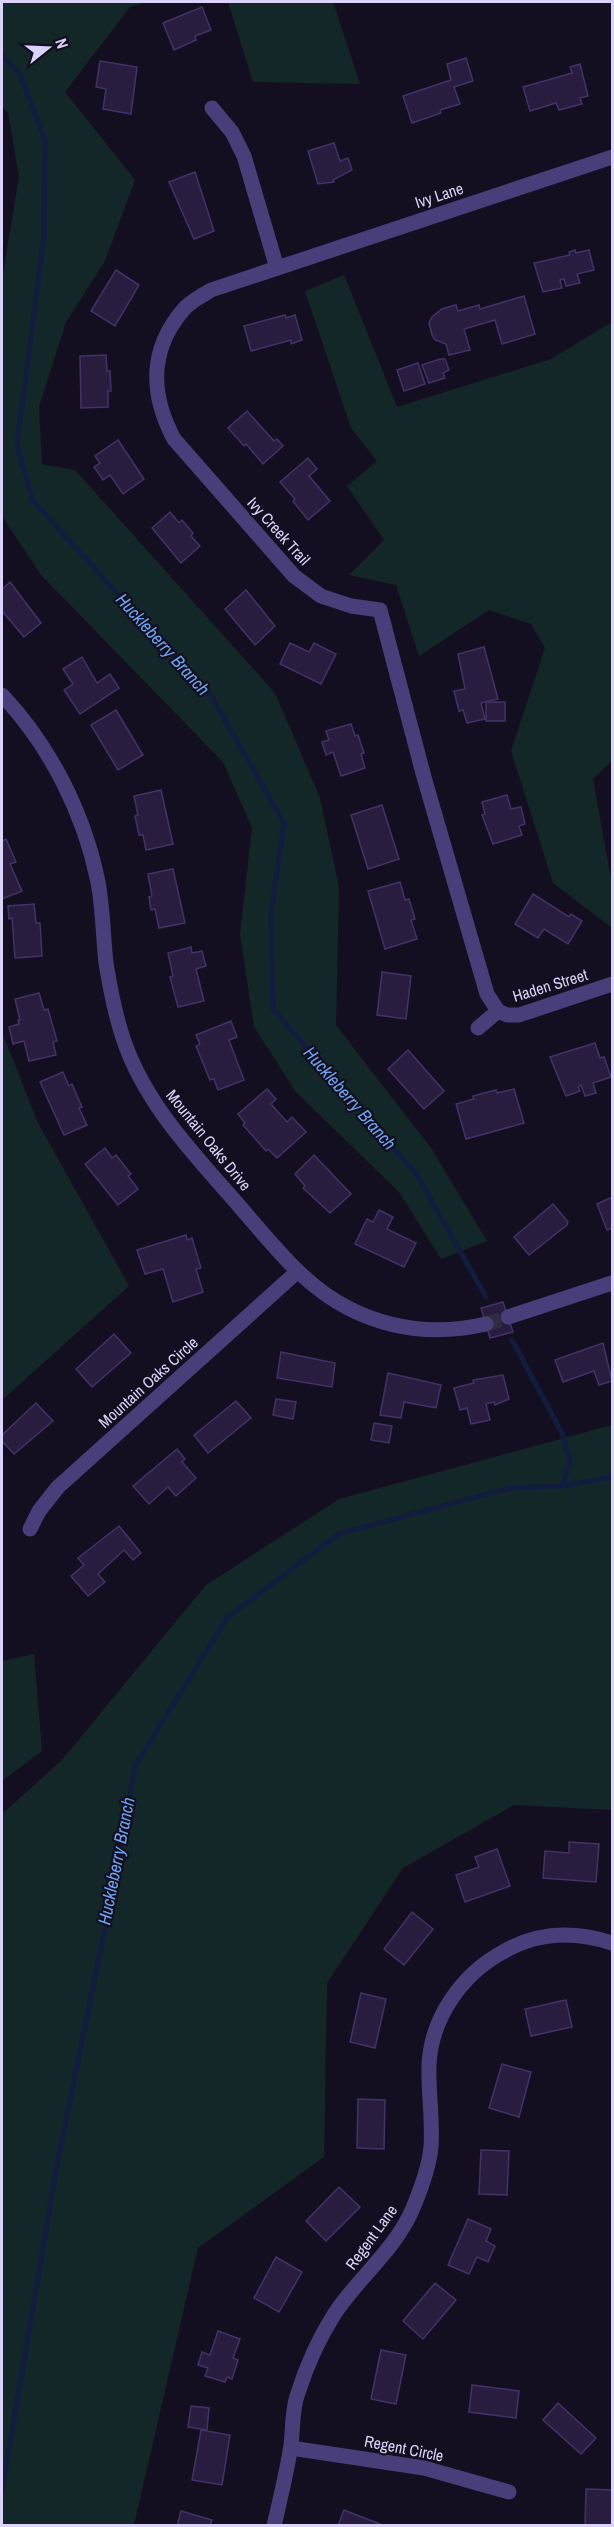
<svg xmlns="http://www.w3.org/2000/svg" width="614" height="2527" font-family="'Archivo Narrow',sans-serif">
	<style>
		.green { fill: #132729 }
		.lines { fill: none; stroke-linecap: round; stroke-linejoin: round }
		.stream { stroke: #111c3e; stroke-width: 5 }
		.building { fill: #281d3f; stroke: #433268; stroke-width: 1.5 }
		.minor-tunnel { stroke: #322c41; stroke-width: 15; stroke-dasharray: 15 8; stroke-linecap: butt }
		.minor { stroke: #483f7a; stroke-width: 15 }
		.labels { text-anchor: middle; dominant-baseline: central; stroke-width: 4.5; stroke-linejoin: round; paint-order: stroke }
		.street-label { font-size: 16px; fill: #dcd3fa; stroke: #140f20 }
		.water-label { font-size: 18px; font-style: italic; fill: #6ca3ef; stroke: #140f20 }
	</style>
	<rect width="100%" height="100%" fill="#140f20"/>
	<g class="green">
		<path d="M2 2H147L130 7 65 92 135 180 105 261 66 322 39 407 42 464 75 470 275 693 320 798 339 887 336 1025 431 1148 487 1241 441 1259 399 1192 296 1092 254 1027 240 934 252 828 223 762 41 575 2 516V279L19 177 8 113 2 106Z"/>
		<path d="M228 2H333L360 84 253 82Z"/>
		<path d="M344 275 397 407 551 359 612 322V761L593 779 612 884V928L553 883 511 751 545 648 531 624 489 610 419 656 396 585 349 575 384 540 347 486 377 461 351 428 305 291Z"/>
		<path d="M2 1032 38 1123 129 1286 2 1400Z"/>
		<path d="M612 1425V1810L514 1805 403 1868 327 1983 324 2157 198 2248 134 2525H2V1814L62 1760 206 1585 339 1499Z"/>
		<path d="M34 1654 42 1751 2 1781V1661Z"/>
	</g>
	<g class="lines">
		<g class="stream">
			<path d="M2 56 20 74 45 140 44 235 17 445 33 501 210 694 284 823 271 913 273 1009 417 1175 486 1297"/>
			<path d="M512 1340 562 1433 570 1462 562 1486"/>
			<path d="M2 2491 56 2170 106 1923 135 1766 227 1618 338 1534 510 1488 562 1486 612 1477"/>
		</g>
	</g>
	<g class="building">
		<path d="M202 7 211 30 195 36 196 40 174 50 163 23Z"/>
		<path d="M466 58 473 81 454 87 460 104 440 110 441 113 412 123 403 96 451 80 447 64Z"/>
		<path d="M100 61 137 67 131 114 103 109 106 89 96 87Z"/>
		<path d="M580 64 588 96 580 98 582 104 559 110 556 103 530 111 523 87 572 73 570 67Z"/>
		<path d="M334 143 340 161 348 158 352 170 333 180 334 182 318 184 308 151Z"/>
		<path d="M195 172 214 231 194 239 169 182Z"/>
		<path d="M575 250 576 253 589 250 594 270 577 274 580 283 566 286 564 279 560 280 562 288 543 292 534 263 570 255 569 252Z"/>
		<path d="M116 270 139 285 115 326 91 311Z"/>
		<path d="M524 296 535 334 502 344 495 320 464 329 470 350 449 355 446 344 435 340 432 335 429 323 432 317 442 309 456 305 458 311 479 305 480 309Z"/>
		<path d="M285 315 286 318 295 315 302 340 291 344V340L251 351 244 326Z"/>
		<path d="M106 355 107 371H110L111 391H108V407L81 408 80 356Z"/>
		<path d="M440 359H445L449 370 443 373 445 378 429 383 422 365Z"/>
		<path d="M418 363 425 384 404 391 397 370Z"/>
		<path d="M247 411 274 441 277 439 283 446 263 464 246 444 244 446 228 428Z"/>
		<path d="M118 440 144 479 123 494 110 475 103 480 94 467 100 463 95 456Z"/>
		<path d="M308 458 317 469 309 476 330 501 308 520 293 501 295 499 280 482Z"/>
		<path d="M170 512 179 523 182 520 193 533 191 536 200 546 181 563 152 528Z"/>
		<path d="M10 582 41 623 24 637 2 611V589Z"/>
		<path d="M246 590 275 626 255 645 225 609Z"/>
		<path d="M290 643 309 652 314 643 336 654 321 684 280 664Z"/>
		<path d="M484 647 498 699 481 703 485 719 467 723 463 710 459 711 454 691 465 689 458 654Z"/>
		<path d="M82 657 97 683 110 674 119 688 80 714 64 690 73 684 63 669Z"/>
		<rect x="486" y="702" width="19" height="19"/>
		<path d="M116 710 143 755 118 770 91 725Z"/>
		<path d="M351 724 355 736 358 735 364 753 361 754 365 768 341 776 333 752 326 755 322 742 329 740 326 731Z"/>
		<path d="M161 790 173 844 146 850 143 835H139L135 816 138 815 134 796Z"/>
		<path d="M507 795 511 809 521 807 525 824 519 826 522 835 493 844 482 815 485 814 482 802Z"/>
		<path d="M382 805 399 859 368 869 351 815Z"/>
		<path d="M6 839 16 862 10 864 22 891 2 899V841Z"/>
		<path d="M173 869 185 923 159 928 155 909 151 910 149 897 152 896 148 874Z"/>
		<path d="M400 882 405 900 409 899 415 919 411 920 417 939 385 949 368 891Z"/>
		<path d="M533 894 569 917 571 914 582 921 568 944 544 929 538 938 515 924Z"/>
		<path d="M34 904 36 923H40L42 956 15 958 12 918 9 919 8 906Z"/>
		<path d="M191 947 192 953 202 951 206 966 196 969 204 1001 178 1007 170 977 173 976 168 953Z"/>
		<path d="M382 972 411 976 406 1019 377 1015Z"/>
		<path d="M39 993 44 1010 48 1009 57 1041 53 1042 56 1055 29 1061 24 1041 13 1044 9 1027 19 1024 18 1020H20L15 999Z"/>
		<path d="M231 1021 237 1037 229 1040 244 1080 218 1090 214 1079 210 1080 196 1046 200 1044 196 1035Z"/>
		<path d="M595 1043 600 1058 604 1057 611 1077 593 1083 596 1093 585 1096 581 1085 578 1087 580 1091 566 1096 550 1057Z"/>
		<path d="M408 1050 444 1091 424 1109 388 1069Z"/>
		<path d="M63 1072 69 1086 72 1084 82 1107 79 1108 87 1125 64 1135 40 1082Z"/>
		<path d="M267 1089 276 1099 271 1104 287 1122 292 1117 306 1132 277 1158 268 1149 266 1151 243 1125 245 1123 238 1114Z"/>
		<path d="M514 1089 524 1123 466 1139 456 1104 474 1099 473 1096 496 1090 497 1093Z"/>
		<path d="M105 1148 112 1158 116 1155 131 1174 128 1176 138 1189 118 1205 85 1164Z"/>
		<path d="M314 1155 351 1194 330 1213 303 1188 305 1186 295 1174Z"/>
		<path d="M610 1198 612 1199V1228L607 1230 597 1204Z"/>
		<path d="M553 1204 568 1222 567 1225 529 1255 514 1237Z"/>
		<path d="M379 1210 393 1217 387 1229 416 1243 404 1267 355 1244 367 1219 373 1222Z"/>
		<path d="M186 1235 187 1240 192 1238 201 1268 196 1269 203 1292 173 1302 163 1269 145 1274 137 1250Z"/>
		<path d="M503 1302 513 1332 490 1338 481 1308Z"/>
		<path d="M114 1334 131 1353 92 1387 76 1369Z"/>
		<path d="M603 1343 612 1381 599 1385 594 1371 563 1382 555 1360Z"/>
		<path d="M281 1352 335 1363 332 1387 277 1378Z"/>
		<path d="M388 1373 441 1385 436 1408 404 1402 401 1418 380 1415Z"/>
		<path d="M503 1375 509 1399 495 1405 494 1402 486 1404 490 1420 471 1424 467 1408 460 1410 454 1388 474 1383 473 1380Z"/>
		<path d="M276 1399 296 1402 293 1419 273 1415Z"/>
		<path d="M236 1401 251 1418 208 1453 194 1435Z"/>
		<path d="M36 1403 53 1421 14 1454 2 1441V1435Z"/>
		<path d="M374 1423 392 1426 389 1443 371 1440Z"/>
		<path d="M177 1449 185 1459 182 1462 196 1478 176 1496 168 1487 149 1504 133 1486Z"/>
		<path d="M119 1526 141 1553 133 1560 124 1550 98 1574 105 1582 88 1596 71 1576 84 1565 78 1558Z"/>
		<path d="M569 1842 599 1844 596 1882 543 1878 545 1851 569 1853Z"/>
		<path d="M497 1849 510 1886 465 1902 456 1875 479 1867 475 1857Z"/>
		<path d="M412 1912 433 1929 404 1965 384 1949Z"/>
		<path d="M361 1993 386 1999 375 2048 350 2042Z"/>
		<path d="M566 2000 572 2027 531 2036 525 2009Z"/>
		<path d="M502 2064 531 2072 519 2117 489 2108Z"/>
		<path d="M358 2099 385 2100 384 2149 357 2148Z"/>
		<path d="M481 2150 509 2151 507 2195 479 2194Z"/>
		<path d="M339 2187 360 2207 326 2241 306 2221Z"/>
		<path d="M468 2219 491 2229 486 2241 495 2246 488 2262 477 2257 469 2274 448 2265Z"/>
		<path d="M276 2257 302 2272 279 2312 254 2298Z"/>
		<path d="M435 2283 456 2300 423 2339 403 2321Z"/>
		<path d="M218 2331 240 2339 233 2358 238 2360 232 2379 227 2377 225 2382 205 2376 208 2368 198 2365 202 2352 210 2355Z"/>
		<path d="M381 2350 406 2355 396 2404 371 2399Z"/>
		<path d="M472 2385 519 2391 516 2418 469 2412Z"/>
		<path d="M558 2403 596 2438 581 2454 543 2420Z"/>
		<path d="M191 2406 209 2408 207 2430 188 2427Z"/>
		<path d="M201 2430 230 2435 222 2485 192 2480Z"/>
		<path d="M586 2489 612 2490V2526H585Z"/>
		<path d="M344 2510 385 2526H338Z"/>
		<path d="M181 2511 212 2520 210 2526H177Z"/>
	</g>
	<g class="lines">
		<path class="minor-tunnel" d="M486 1324 508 1317"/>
		<g class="minor">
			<path d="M212 108 232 132 244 156 277 268"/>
			<path d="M2 695C50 746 84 813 98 882 103 909 103 936 106 963 110 988 115 1014 123 1038 145 1105 196 1156 241 1208 273 1245 305 1287 350 1309 394 1331 438 1335 486 1324"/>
			<path d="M498 1011 487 994 424 777 380 610 351 606 321 596 294 576 174 439C150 394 149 349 184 309 191 301 202 296 211 290L612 157"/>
			<path d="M498 1011 507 1015H519L612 984"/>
			<path d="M478 1028 498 1011"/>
			<path d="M508 1317 612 1283"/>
			<path d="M30 1529 39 1511 58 1487 298 1271"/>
			<path d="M291 2448 424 2468 509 2492"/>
			<path d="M274 2526C280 2499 287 2472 291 2445 293 2429 292 2411 297 2396 306 2367 319 2338 335 2313 359 2277 396 2249 413 2208 421 2189 429 2168 431 2147 433 2119 428 2092 429 2065 431 2018 462 1974 503 1952 537 1932 575 1931 612 1943"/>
		</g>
	</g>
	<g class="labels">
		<g class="street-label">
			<text transform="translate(439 195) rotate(-18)">Ivy Lane</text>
			<text transform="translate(279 531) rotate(48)">Ivy Creek Trail</text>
			<text transform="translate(550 985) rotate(-17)">Haden Street</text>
			<text transform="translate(209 1140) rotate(51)">Mountain Oaks Drive</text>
			<text transform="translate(148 1382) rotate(-42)">Mountain Oaks Circle</text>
			<text transform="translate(371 2237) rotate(-54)">Regent Lane</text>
			<text transform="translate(404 2448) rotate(11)">Regent Circle</text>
		</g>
		<g class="water-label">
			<text transform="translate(163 644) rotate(48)">Huckleberry Branch</text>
			<text transform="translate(350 1098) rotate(49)">Huckleberry Branch</text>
			<text transform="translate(116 1861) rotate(-79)">Huckleberry Branch</text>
		</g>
	</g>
	<rect width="614" height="2527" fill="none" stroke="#dcd3fa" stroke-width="6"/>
	<g transform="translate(48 48) rotate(72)" stroke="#140f20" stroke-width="4.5" paint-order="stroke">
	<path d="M0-4.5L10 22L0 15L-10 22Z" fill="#dcd3fa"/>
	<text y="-9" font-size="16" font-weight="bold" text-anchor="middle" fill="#dcd3fa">N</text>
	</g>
</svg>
